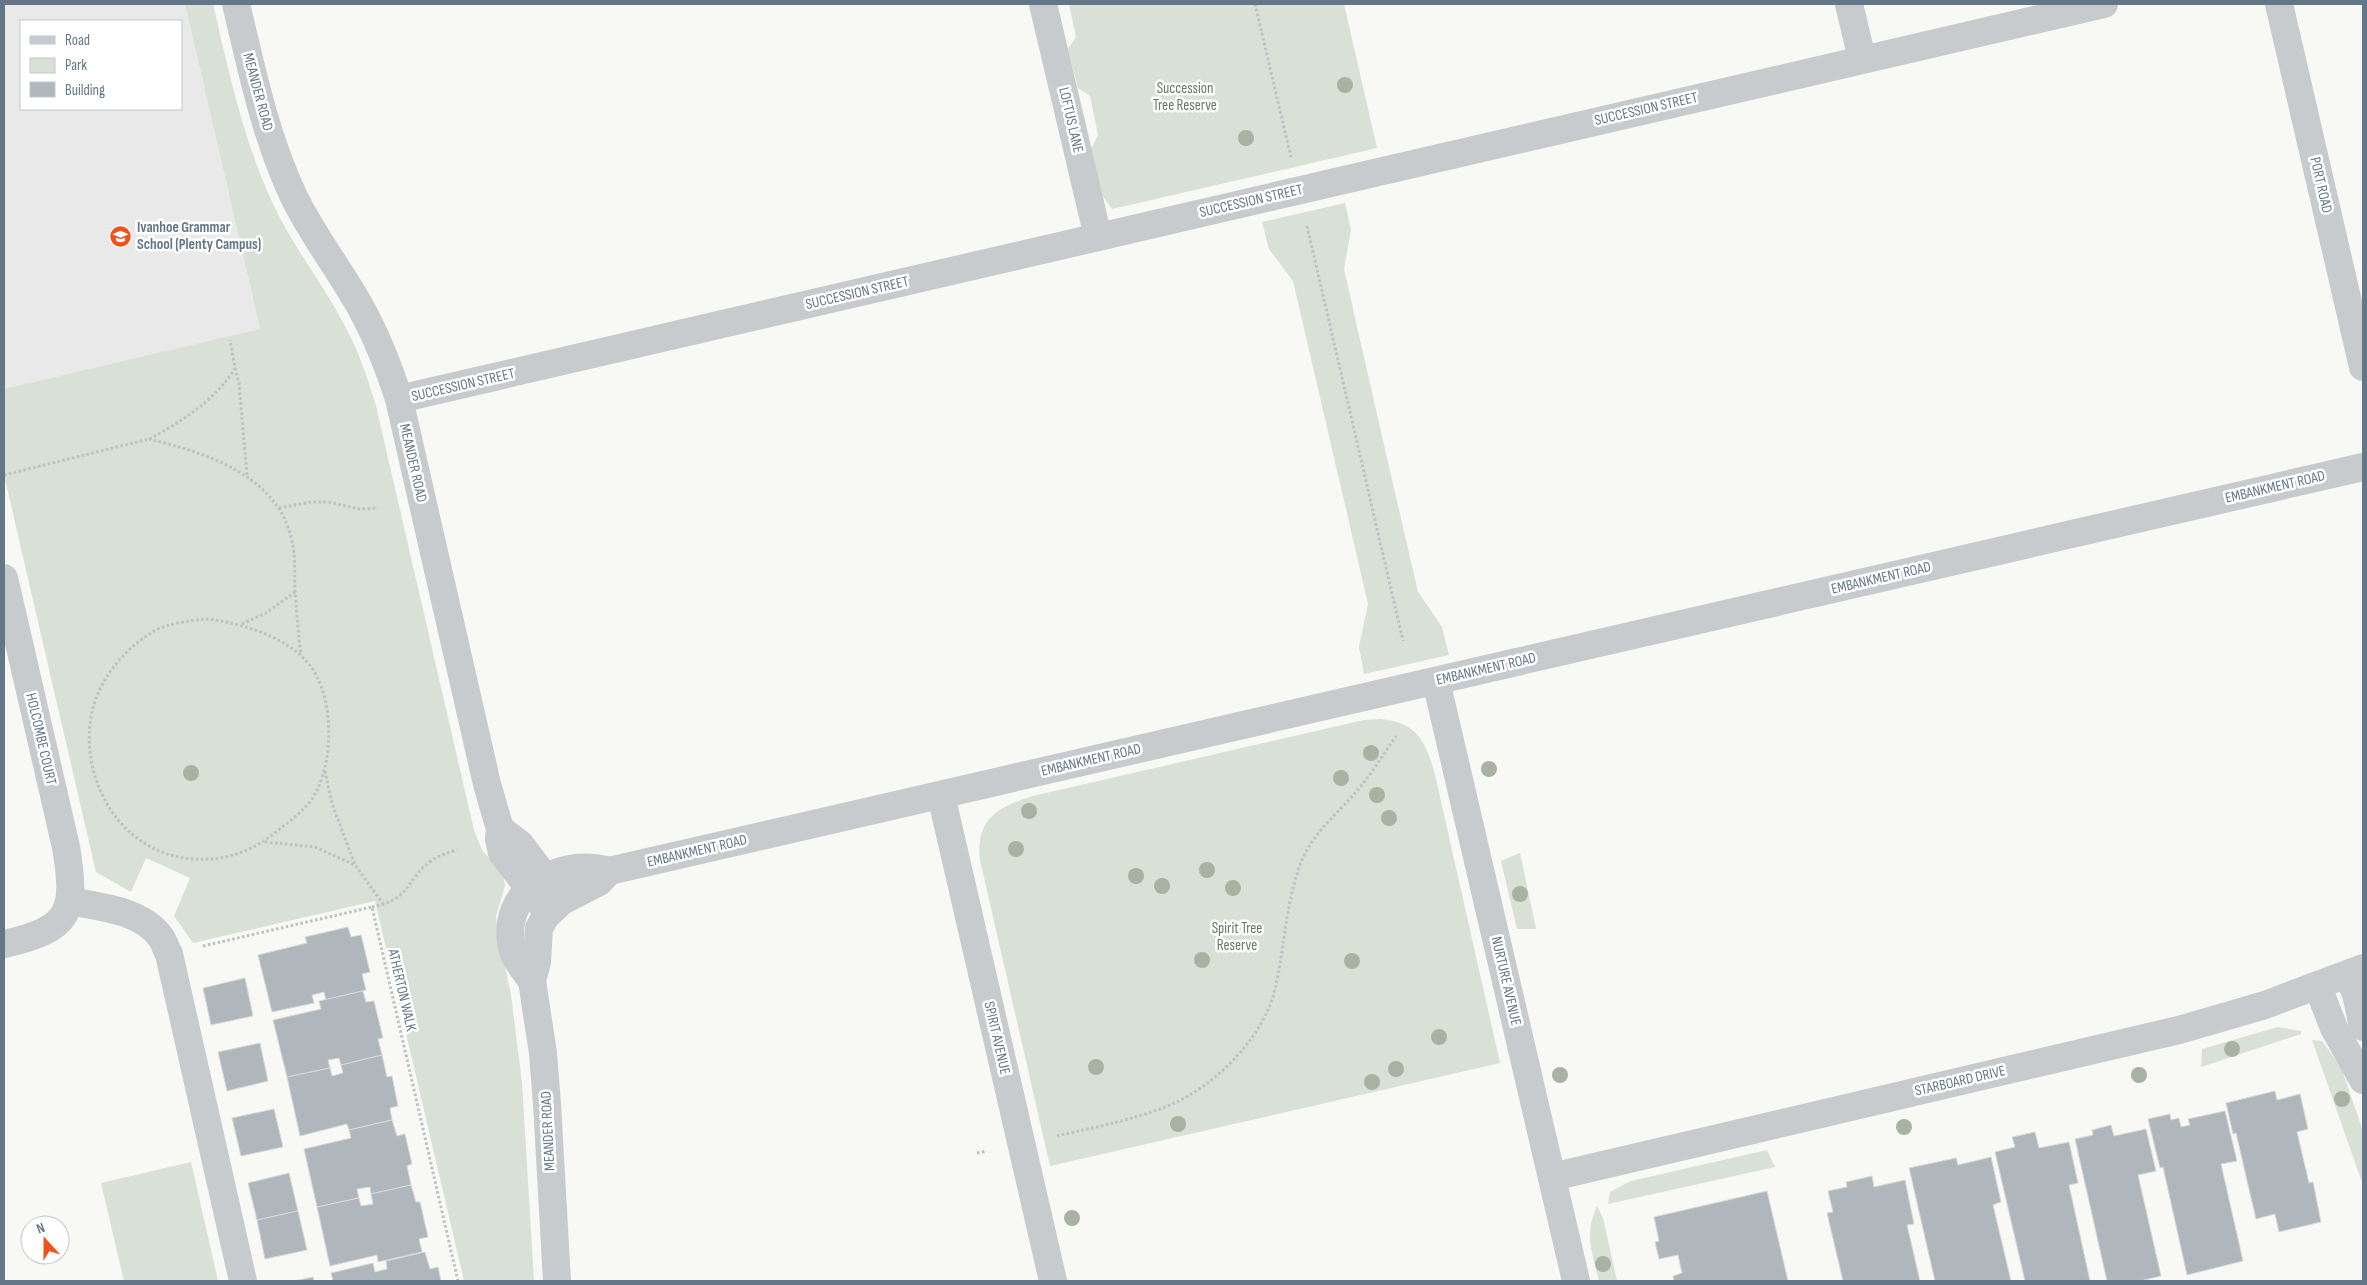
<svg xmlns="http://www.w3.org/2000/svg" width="2367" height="1285" font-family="'Sofia Sans Condensed',sans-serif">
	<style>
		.built { fill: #e8e9e8; fill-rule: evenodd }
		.green { fill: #d9e0d5 }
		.building { fill: #afb7bd; stroke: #d9d9d7 }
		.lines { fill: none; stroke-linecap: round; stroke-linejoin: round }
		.path { stroke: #bec1c3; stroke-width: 3; stroke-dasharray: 2.5 2.5; stroke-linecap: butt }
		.minor { stroke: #c7cbce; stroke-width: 28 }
		.tree { fill: #a7b2a3 }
		.labels { text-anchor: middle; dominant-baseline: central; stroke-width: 5; stroke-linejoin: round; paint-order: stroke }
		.park-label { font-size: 15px; fill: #657960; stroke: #fff }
		.street-label { font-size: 15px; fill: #647788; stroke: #fff }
		.poi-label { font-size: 15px; font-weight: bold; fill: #647788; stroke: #fff; text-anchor: start }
	</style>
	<rect width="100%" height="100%" fill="#f8f8f4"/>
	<path class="built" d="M4 4H185L260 330 4 389ZM21 21H181V109H21Z"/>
	<g class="green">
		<path d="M185 4H213C229 72 243 140 273 204 293 247 324 285 346 328 359 352 368 379 376 406L474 830 482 850 498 868 504 880 505 886 496 916 497 929 511 995 522 1083 534 1281H464L375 901 193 943 174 916 190 878 146 858 131 892 96 872 4 475V389L260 329Z"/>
		<path d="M1069 4H1344L1377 148 1112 209 1102 195 1091 149 1098 135 1090 96 1078 88 1068 49 1076 37Z"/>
		<path d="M1345 203 1351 230 1344 269 1381 432 1418 592 1442 627 1449 655 1364 674 1359 647 1368 604 1293 281 1269 249 1262 222Z"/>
		<path d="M1380 719C1419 722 1427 745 1436 779L1500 1063 1050 1166 980 860C975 819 999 806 1033 796L1364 720Z"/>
		<path d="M1520 853 1536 929H1517L1501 861Z"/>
		<path d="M2278 1027 2301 1031V1034L2201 1067 2202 1049Z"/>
		<path d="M2312 1040 2322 1041 2341 1067 2363 1131V1185Z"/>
		<path d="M1767 1150 1775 1167 1608 1204 1610 1192 1631 1181Z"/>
		<path d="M191 1162 218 1281H124L101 1183Z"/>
		<path d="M1597 1206 1603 1218 1617 1281H1599C1592 1253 1584 1234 1597 1206Z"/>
	</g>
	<g class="building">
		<path d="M348 927 351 937 361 935 370 972 362 974 366 990 326 1000 324 992 312 995 314 1003 272 1012 258 955 307 943 305 937Z"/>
		<path d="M245 978 253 1016 211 1025 203 988Z"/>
		<path d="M363 991 366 1002 374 1001 383 1038 378 1039 382 1055 341 1065 339 1058 328 1060 330 1068 287 1077 273 1020 321 1009 319 1001Z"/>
		<path d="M260 1043 268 1081 227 1091 218 1052Z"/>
		<path d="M382 1055 387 1077 392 1076 398 1106 390 1108 392 1120 349 1130 347 1124 300 1136 287 1077 330 1068 332 1076 343 1073 341 1065Z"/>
		<path d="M2275 1091 2277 1100 2300 1094 2308 1129 2297 1132 2309 1183 2313 1182 2321 1222 2279 1232 2275 1214 2256 1219 2236 1133 2233 1134 2226 1103Z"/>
		<path d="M274 1109 283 1147 241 1156 232 1118Z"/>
		<path d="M2225 1111 2237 1161 2221 1164 2243 1261 2187 1275 2163 1167 2160 1168 2148 1119 2170 1114 2171 1120 2179 1118 2181 1127 2190 1125 2188 1119Z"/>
		<path d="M392 1120 397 1136 405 1134 412 1164 407 1166 411 1185 371 1194 370 1187 357 1189 359 1198 317 1207 304 1149 351 1138 349 1130Z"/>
		<path d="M2111 1125 2114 1136 2146 1129 2156 1171 2138 1175 2161 1276 2140 1281H2107L2075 1139 2093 1135 2092 1130Z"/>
		<path d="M2035 1132 2039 1148 2069 1142 2078 1183 2069 1185 2090 1281H2025L1995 1152 2015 1147 2012 1137Z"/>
		<path d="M1991 1157 2001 1202 1993 1205 2011 1281H1935L1909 1168 1956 1158 1958 1165Z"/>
		<path d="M289 1173 298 1211 257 1220 248 1183Z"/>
		<path d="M1872 1176 1874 1187 1905 1180 1914 1224 1907 1225 1920 1281H1843L1827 1213 1833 1212 1828 1191 1847 1187 1846 1182Z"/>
		<path d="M411 1185 416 1202H420L428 1237 419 1239 422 1252 378 1262 377 1255 330 1266 317 1207 359 1198 361 1206 373 1204 371 1194Z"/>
		<path d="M1767 1191 1788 1281H1674L1673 1276 1682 1273 1678 1255 1659 1259 1655 1242 1659 1241 1654 1217Z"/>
		<path d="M298 1211 307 1250 265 1259 257 1220Z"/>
		<path d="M425 1252 430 1269 438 1267 441 1281H333L331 1273 373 1263 375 1272 387 1269 386 1261Z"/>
		<path d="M313 1277 314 1281H294Z"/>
	</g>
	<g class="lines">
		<g class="path">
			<path d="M1255 4 1291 157"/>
			<path d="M1307 226 1403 641"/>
			<path d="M235 368 239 383 247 476"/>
			<path d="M149 439C206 453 278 475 292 541 296 558 294 574 295 591 297 612 298 634 301 655"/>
			<path d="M4 475 149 439C181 422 216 400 235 368L230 340"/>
			<path d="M279 508 311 502H328L360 509 378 508"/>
			<path d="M206 619C239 622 287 637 308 663 334 694 334 756 317 790 310 806 294 818 281 828 255 850 229 861 194 859 123 855 80 783 91 717 97 682 122 651 151 633 166 623 189 621 206 619Z"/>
			<path d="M242 624 266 613 295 592"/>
			<path d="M325 771 332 804 355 865 384 905"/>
			<path d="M265 842 315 847 355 865"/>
			<path d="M372 907C412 899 405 880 431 861 439 855 448 853 457 850"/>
			<path d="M203 946 372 907 458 1281"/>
			<path d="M1057 1136C1095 1127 1134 1120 1170 1105 1216 1086 1266 1035 1276 985 1285 943 1286 900 1302 860 1313 833 1338 813 1356 792 1371 775 1383 755 1396 736"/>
			<path d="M977 1153 987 1151"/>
		</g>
		<g class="minor">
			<path d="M236 4C252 70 265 136 294 197 313 236 340 270 361 308 377 337 389 368 399 399L487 784 500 829 499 839 502 853 548 913"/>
			<path d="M1043 4 1098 237"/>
			<path d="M1849 4 1862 59"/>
			<path d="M2279 4 2363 367"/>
			<path d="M399 399 2104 4"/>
			<path d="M4 578 66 847C77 913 70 929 4 944"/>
			<path d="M1436 681 1576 1281"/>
			<path d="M941 795 1053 1281"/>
			<path d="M500 829 520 844 557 893"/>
			<path d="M70 901C100 907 140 910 160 936 164 941 166 949 169 954L243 1281"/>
			<path d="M2348 975 2356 994 2363 1027"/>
			<path d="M532 981C525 971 515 960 512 948 499 891 559 856 609 871L2363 467"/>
			<path d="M2318 987 2334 1028 2363 1080"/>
			<path d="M1552 1177 2179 1030 2265 1005 2363 968"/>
			<path d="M557 1281 547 1104 543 1053 532 981 537 962 539 928 546 916 562 901 599 882 609 871"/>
		</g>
	</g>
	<g class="tree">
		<circle cx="1345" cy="85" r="8"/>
		<circle cx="1246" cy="138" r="8"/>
		<circle cx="1371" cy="753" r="8"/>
		<circle cx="1489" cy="769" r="8"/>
		<circle cx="191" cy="773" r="8"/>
		<circle cx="1341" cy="778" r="8"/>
		<circle cx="1377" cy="795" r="8"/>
		<circle cx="1029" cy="811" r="8"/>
		<circle cx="1389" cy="818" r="8"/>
		<circle cx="1016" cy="849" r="8"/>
		<circle cx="1207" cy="870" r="8"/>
		<circle cx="1136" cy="876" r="8"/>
		<circle cx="1162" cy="886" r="8"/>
		<circle cx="1233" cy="888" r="8"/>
		<circle cx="1520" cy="894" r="8"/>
		<circle cx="1202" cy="960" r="8"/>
		<circle cx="1352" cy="961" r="8"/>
		<circle cx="1439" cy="1037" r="8"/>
		<circle cx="2232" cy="1049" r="8"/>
		<circle cx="1096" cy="1067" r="8"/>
		<circle cx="1396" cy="1069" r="8"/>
		<circle cx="1560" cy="1075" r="8"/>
		<circle cx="2139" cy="1075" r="8"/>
		<circle cx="1372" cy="1082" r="8"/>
		<circle cx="2342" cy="1099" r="8"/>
		<circle cx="1178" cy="1124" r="8"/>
		<circle cx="1904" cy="1127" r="8"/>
		<circle cx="1072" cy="1218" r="8"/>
		<circle cx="1603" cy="1264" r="8"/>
	</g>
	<defs>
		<symbol id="school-disc" viewBox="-11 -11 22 22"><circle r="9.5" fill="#f0521c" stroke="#fff"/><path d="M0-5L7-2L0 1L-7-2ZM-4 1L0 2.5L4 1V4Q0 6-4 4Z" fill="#fff"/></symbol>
	</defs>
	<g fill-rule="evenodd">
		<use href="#school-disc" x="108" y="224" width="25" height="25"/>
	</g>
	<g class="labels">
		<g class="park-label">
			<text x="1185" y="88">Succession<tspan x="1185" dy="17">Tree Reserve</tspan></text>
			<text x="1237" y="928">Spirit Tree<tspan x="1237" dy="17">Reserve</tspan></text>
		</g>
		<g class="street-label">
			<text transform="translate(258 92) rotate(75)">MEANDER ROAD</text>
			<text transform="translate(1646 109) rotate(-13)">SUCCESSION STREET</text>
			<text transform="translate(1071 120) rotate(77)">LOFTUS LANE</text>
			<text transform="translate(2321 185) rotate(77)">PORT ROAD</text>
			<text transform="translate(1251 201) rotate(-13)">SUCCESSION STREET</text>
			<text transform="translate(857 293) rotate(-13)">SUCCESSION STREET</text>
			<text transform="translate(463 385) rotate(-13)">SUCCESSION STREET</text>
			<text transform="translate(413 463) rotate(77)">MEANDER ROAD</text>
			<text transform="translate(2275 487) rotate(-13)">EMBANKMENT ROAD</text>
			<text transform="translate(1881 578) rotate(-13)">EMBANKMENT ROAD</text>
			<text transform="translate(1486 669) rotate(-13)">EMBANKMENT ROAD</text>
			<text transform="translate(41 739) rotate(77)">HOLCOMBE COURT</text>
			<text transform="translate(1091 760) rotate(-13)">EMBANKMENT ROAD</text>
			<text transform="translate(697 851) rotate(-13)">EMBANKMENT ROAD</text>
			<text transform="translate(1506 981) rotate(77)">NURTURE AVENUE</text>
			<text transform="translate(402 990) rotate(77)">ATHERTON WALK</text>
			<text transform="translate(997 1038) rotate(77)">SPIRIT AVENUE</text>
			<text transform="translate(1960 1081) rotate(-13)">STARBOARD DRIVE</text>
			<text transform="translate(548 1131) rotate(-93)">MEANDER ROAD</text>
		</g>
		<g class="poi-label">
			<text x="137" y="227">Ivanhoe Grammar<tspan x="137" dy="17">School (Plenty Campus)</tspan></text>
		</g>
	</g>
	<rect width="2367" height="1285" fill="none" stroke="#647788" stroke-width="10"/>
	<rect x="20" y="20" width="162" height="90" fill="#ffffff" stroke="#c1c9cf"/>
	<rect x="30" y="36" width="25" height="8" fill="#c7cbce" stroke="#c1c9cf"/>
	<text x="65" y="45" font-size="15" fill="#647788">Road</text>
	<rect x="30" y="58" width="25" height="15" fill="#d9e0d5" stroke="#c1c9cf"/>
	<text x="65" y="70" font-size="15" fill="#647788">Park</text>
	<rect x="30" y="82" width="25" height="15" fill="#afb7bd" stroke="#c1c9cf"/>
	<text x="65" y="95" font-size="15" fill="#647788">Building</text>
	<g transform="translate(45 1240) rotate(339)"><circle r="24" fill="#ffffff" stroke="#c1c9cf"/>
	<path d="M0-4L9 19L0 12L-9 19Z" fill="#f0521c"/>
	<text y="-8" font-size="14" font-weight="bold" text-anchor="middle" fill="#647788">N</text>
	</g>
</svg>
